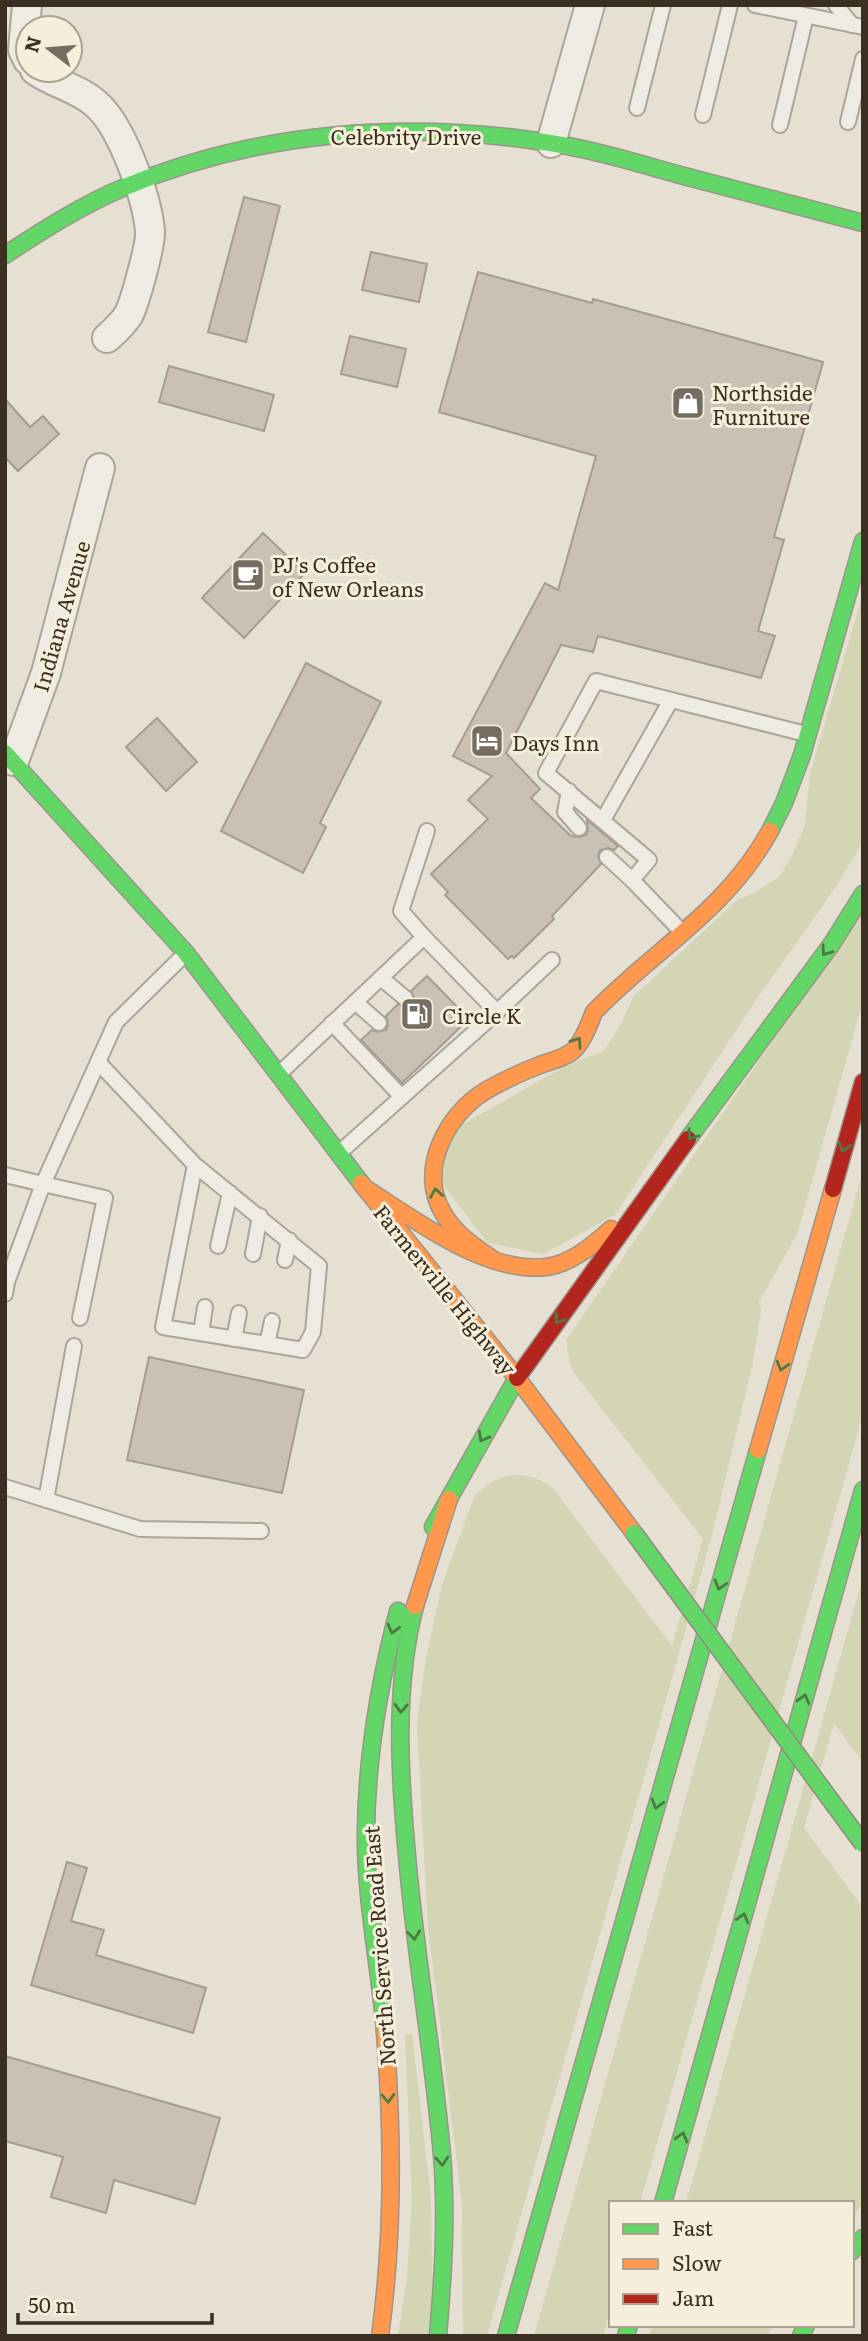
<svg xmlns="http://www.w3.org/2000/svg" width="868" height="2341" font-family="Literata,serif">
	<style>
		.green { fill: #d3d5b5 }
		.building { fill: #cac0b3; stroke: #a69c91; stroke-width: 2 }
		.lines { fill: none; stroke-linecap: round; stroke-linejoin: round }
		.lane-casing { stroke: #aba59a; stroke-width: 18 }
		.street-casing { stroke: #aba59a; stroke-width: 32 }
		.fast-casing { stroke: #9b958a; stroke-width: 19 }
		.slow-casing { stroke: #9b958a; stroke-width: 19 }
		.jam-casing { stroke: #9b958a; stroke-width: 19 }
		.lane { stroke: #eeebe3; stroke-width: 14 }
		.street { stroke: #eeebe3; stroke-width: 28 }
		.fast { stroke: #63d668; stroke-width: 16 }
		.slow { stroke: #ff974d; stroke-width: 16 }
		.jam { stroke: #b3261e; stroke-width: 16 }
		.fast-bridge-casing { stroke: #918b81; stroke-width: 19; stroke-linecap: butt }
		.fast-bridge { stroke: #63d668; stroke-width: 16 }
		.oneway { stroke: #4d7a42 }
		.labels { text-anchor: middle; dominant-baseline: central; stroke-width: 6; stroke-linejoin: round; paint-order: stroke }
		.street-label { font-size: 21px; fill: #3b2f22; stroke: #f5eeda }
		.poi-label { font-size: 21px; fill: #3b2f22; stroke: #f5eeda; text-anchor: start }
	</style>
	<rect width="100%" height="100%" fill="#e5e0d2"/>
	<g class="green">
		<path d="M863 593V839L856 854 831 894 760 994 615 1215 543 1254 488 1243 440 1181 452 1130 573 1062 604 1051 623 1020 633 997 737 900 754 893 779 877 792 856 805 825 810 774Z"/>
		<path d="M863 910V1001L797 1234 759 1302 761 1310 753 1362 711 1539 487 2336H463L462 2205 428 1927 417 1724 425 1663 442 1585 474 1497C496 1472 524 1468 552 1487L672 1646 703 1539 574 1373 570 1363 566 1340Z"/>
		<path d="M863 1170V1414L640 2203H611V2307L603 2336H534Z"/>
		<path d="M863 1577V1763L834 1723 804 1828 863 1908V2204L852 2215V2203H686Z"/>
		<path d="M412 2034 431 2198 433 2336H398L407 2278 412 2199 405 2035Z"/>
		<path d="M652 2325H773L768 2336H649Z"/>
	</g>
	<g class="building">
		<path d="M244 197 280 206 246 342 208 332Z"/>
		<path d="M371 252 427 264 419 302 362 290Z"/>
		<path d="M478 272 592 303 593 299 823 362 774 537 784 540 758 631 775 636 761 678 598 636 593 652 561 645 506 753 540 789 531 798 571 836 580 837 586 835 588 830 587 820 618 846 614 850 608 848 600 850 598 856 601 864 552 916 554 919 514 958 512 956 508 959 445 895 448 892 431 874 488 819 468 800 492 776 453 756 545 583 558 590 596 456 439 412Z"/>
		<path d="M350 336 406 349 397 387 341 374Z"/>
		<path d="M169 366 274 395 264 431 159 402Z"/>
		<path d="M5 399 30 427 43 416 59 434 18 471 5 457Z"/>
		<path d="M263 533 305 573 244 638 202 598Z"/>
		<path d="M306 663 381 702 320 823 326 827 303 873 221 831Z"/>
		<path d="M157 718 197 762 166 791 126 747Z"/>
		<path d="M427 976 469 1019 402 1083 361 1040 372 1030 378 1032 386 1030 388 1024 386 1016 398 1004 404 1008 412 1005 415 999 411 991Z"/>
		<path d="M149 1357 304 1390 282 1493 127 1460Z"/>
		<path d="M67 1862 87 1868 71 1921 104 1930 96 1955 206 1988 193 2033 31 1985Z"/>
		<path d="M5 2056 220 2118 195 2204 114 2180 106 2213 51 2197 63 2157 5 2141Z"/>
	</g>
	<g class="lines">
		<defs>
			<g id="lane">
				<path d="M755 5 863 27"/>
				<path d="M836 5 852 25"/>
				<path d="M637 108 663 5"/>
				<path d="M703 115 730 5"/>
				<path d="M848 122 863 59"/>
				<path d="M780 125 806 16"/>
				<path d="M569 791 565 812 579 828"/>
				<path d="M603 820 671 700"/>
				<path d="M607 857 632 880"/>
				<path d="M681 931 632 880 649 860 546 773 596 681 806 734"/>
				<path d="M424 937 401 911 427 831"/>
				<path d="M381 978 405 998"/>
				<path d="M355 1002 379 1023"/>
				<path d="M497 1012 552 960"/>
				<path d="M332 1023 402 1097"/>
				<path d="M98 1062 195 1165 163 1327 303 1350 313 1332 319 1266 195 1165"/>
				<path d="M280 1073 424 937 497 1012 339 1153"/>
				<path d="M5 1175 43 1184 116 1022 185 954"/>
				<path d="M218 1246 230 1193"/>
				<path d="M253 1254 260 1216"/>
				<path d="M285 1260 289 1240"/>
				<path d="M5 1294 7 1282 43 1184 105 1198 80 1318"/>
				<path d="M201 1333 205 1307"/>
				<path d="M234 1339 239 1313"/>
				<path d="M267 1344 272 1321"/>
				<path d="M5 1487 140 1529 261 1531"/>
				<path d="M46 1500 74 1346"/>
			</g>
			<g id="street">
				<path d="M27 5 23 50 28 60"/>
				<path d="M35 70C54 84 79 88 96 104 122 126 147 198 150 231 151 245 135 301 129 314 123 324 115 331 107 338"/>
				<path d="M551 143 590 5"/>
				<path d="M14 761 46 673 100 468"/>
			</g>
			<g id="fast">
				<path d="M5 255C43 230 82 205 125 187 258 131 409 120 550 143 596 150 640 164 684 176 744 192 803 207 863 223"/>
				<path d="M5 753 186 953 361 1183"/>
				<path d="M770 831 784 803 802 755 863 541"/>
				<path d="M688 1139 831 945 863 894"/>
				<path d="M433 1527 517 1378"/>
				<path d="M415 1606C395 1683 399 1765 406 1844 414 1948 433 2051 442 2155 447 2216 443 2276 438 2336"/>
				<path d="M385 2032C380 1970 367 1907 366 1845 365 1765 378 1688 398 1611"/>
				<path d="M663 2203 863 1490"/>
				<path d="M852 2251 863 2238"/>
				<path d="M506 2336 758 1450"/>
				<path d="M626 2336 629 2325"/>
				<path d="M801 2336 806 2325"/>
			</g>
			<g id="slow">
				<path d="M594 1012C656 948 725 912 770 831"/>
				<path d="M361 1183 517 1378 634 1533"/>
				<path d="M365 1188C414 1219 485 1274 546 1267 571 1264 593 1245 611 1229"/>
				<path d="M494 1260C475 1247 455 1234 443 1213 417 1170 447 1113 487 1090 504 1080 522 1072 540 1065 551 1061 565 1058 574 1050 584 1040 589 1024 594 1012"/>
				<path d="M758 1450 833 1189"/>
				<path d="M415 1606 449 1499"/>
				<path d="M380 2336C394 2235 393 2134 385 2032"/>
			</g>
			<g id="jam">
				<path d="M833 1189 863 1082"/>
				<path d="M517 1378 688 1139"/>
			</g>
		</defs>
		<use href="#lane" class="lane-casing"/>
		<use href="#street" class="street-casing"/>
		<use href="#fast" class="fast-casing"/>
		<use href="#slow" class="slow-casing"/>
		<use href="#jam" class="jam-casing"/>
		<use href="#lane" class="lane"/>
		<use href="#street" class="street"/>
		<use href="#fast" class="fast"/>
		<use href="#slow" class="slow"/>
		<use href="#jam" class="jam"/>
		<defs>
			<path id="fast-bridge" d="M634 1533 863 1844"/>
		</defs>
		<use href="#fast-bridge" class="fast-bridge-casing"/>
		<use href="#fast-bridge" class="fast-bridge"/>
	</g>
	<defs><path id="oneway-chevron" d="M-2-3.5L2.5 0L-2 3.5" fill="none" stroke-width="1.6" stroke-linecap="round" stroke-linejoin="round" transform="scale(1.75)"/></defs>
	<g class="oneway">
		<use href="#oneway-chevron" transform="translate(826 951) rotate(125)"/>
		<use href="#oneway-chevron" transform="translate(577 1042) rotate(-55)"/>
		<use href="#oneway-chevron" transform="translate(692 1135) rotate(126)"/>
		<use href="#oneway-chevron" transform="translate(844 1147) rotate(106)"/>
		<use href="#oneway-chevron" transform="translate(436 1193) rotate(-99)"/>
		<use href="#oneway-chevron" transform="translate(559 1319) rotate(126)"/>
		<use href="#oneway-chevron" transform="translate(782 1366) rotate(106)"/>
		<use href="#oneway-chevron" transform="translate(483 1437) rotate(119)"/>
		<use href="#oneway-chevron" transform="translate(720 1585) rotate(106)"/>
		<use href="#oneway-chevron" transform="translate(393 1629) rotate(105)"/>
		<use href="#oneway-chevron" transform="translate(804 1699) rotate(-74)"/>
		<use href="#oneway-chevron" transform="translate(401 1708) rotate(93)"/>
		<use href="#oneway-chevron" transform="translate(657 1804) rotate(106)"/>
		<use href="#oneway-chevron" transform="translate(743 1918) rotate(-74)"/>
		<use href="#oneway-chevron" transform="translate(414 1935) rotate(83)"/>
		<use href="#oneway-chevron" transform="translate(388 2098) rotate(88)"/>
		<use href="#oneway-chevron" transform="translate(682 2137) rotate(-74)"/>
		<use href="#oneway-chevron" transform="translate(442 2161) rotate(86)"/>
	</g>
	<defs>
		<symbol id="shop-square" viewBox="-11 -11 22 22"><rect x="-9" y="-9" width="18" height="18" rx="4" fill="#766d60" stroke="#f5eeda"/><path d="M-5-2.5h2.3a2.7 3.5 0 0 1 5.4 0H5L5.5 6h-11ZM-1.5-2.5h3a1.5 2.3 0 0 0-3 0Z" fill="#fff"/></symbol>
		<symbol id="cafe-square" viewBox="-11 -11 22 22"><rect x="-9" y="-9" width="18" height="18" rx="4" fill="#766d60" stroke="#f5eeda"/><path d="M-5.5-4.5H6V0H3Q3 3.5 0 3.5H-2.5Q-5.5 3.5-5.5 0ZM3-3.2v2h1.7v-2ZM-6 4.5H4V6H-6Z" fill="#fff"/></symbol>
		<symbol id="hotel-square" viewBox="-11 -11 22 22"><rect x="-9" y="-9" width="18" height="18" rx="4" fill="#766d60" stroke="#f5eeda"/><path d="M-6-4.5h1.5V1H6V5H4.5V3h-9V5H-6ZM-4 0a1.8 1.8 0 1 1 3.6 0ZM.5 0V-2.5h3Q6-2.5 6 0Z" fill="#fff"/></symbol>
		<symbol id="fuel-square" viewBox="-11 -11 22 22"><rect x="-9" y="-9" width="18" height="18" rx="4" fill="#766d60" stroke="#f5eeda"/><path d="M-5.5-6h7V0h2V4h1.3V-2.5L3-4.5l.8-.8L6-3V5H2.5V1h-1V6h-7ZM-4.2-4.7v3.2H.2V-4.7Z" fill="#fff"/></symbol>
	</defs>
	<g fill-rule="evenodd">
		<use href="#shop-square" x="669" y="384" width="38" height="38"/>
		<use href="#cafe-square" x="229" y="556" width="38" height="38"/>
		<use href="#hotel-square" x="468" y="722" width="38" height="38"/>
		<use href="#fuel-square" x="398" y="995" width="38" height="38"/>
	</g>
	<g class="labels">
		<g class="street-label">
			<text x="406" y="135">Celebrity Drive</text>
			<text transform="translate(60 616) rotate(-74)">Indiana Avenue</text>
			<text transform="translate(446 1289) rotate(51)">Farmerville Highway</text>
			<text transform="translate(378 1946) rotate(-94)">North Service Road East</text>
		</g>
		<g class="poi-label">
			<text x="712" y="391">Northside<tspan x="712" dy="24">Furniture</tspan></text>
			<text x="272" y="563">PJ's Coffee<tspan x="272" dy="24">of New Orleans</tspan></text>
			<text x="512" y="741">Days Inn</text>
			<text x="442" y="1014">Circle K</text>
		</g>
	</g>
	<rect width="868" height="2341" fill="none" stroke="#3b2f22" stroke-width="14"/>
	<rect x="609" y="2201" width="245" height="126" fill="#f5eeda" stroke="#aba290" stroke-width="2"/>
	<rect x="623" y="2224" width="35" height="10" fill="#63d668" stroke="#aba290" stroke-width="2"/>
	<text x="672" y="2236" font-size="21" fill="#3b2f22">Fast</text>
	<rect x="623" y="2259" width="35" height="10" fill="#ff974d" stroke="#aba290" stroke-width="2"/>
	<text x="672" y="2271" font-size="21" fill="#3b2f22">Slow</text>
	<rect x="623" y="2294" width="35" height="10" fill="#b3261e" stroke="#aba290" stroke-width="2"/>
	<text x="672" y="2306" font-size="21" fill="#3b2f22">Jam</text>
	<g transform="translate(49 49) rotate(286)"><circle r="33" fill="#f5eeda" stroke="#aba290" stroke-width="2"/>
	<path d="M0-5L12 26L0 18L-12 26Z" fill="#766d60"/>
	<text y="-10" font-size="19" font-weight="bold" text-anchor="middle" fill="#3b2f22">N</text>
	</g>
	<path d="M18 2313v10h194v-10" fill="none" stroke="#3b2f22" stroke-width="3.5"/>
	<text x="28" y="2313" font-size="21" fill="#3b2f22" stroke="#f5eeda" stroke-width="5" paint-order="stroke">50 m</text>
</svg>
